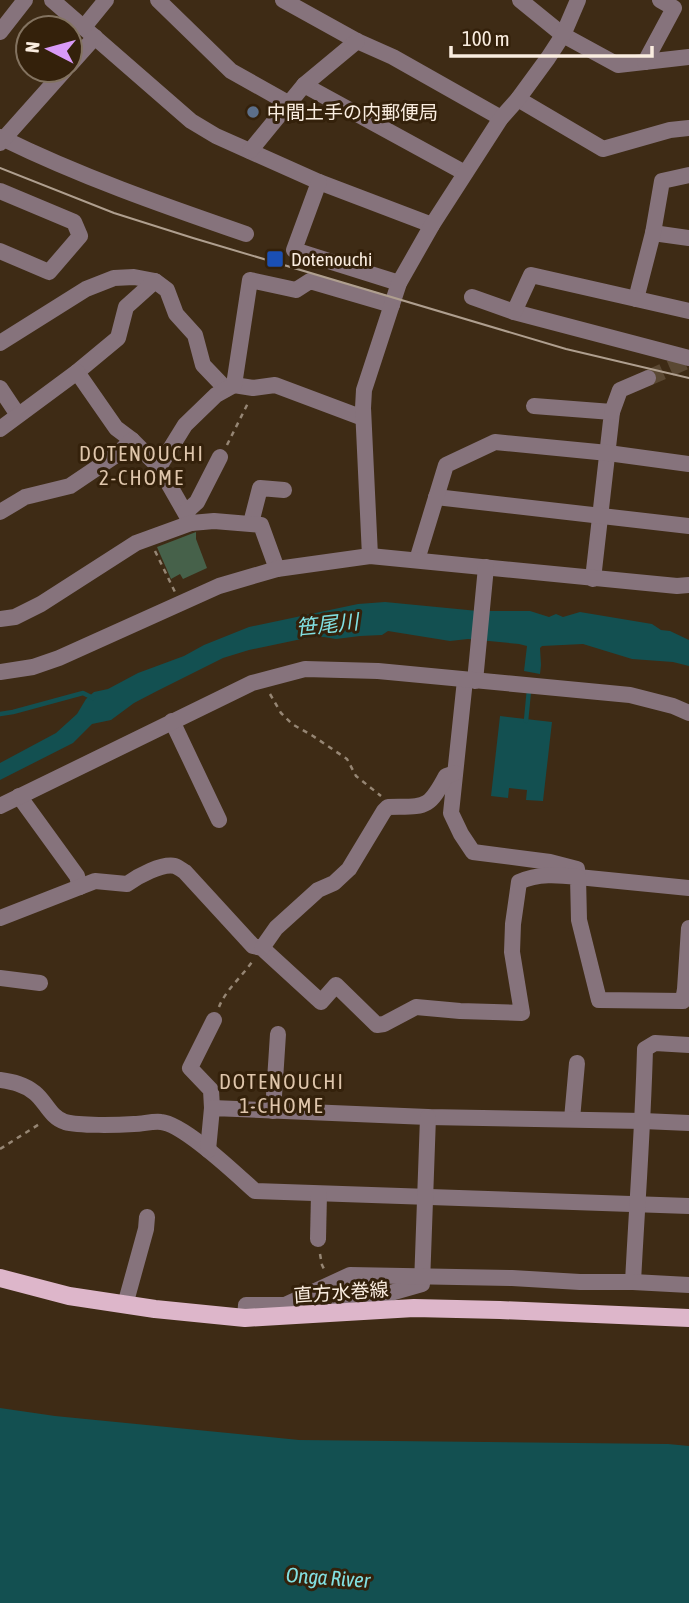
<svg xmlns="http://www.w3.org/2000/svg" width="689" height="1603" font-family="'Asap Condensed','Noto Sans JP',sans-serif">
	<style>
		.green { fill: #46614a }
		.water { fill: #135051 }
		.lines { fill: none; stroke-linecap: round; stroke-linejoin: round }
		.stream { stroke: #135051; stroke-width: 4.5 }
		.minor-tunnel { stroke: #5a4833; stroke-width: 16; stroke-dasharray: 16 8; stroke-linecap: butt }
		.path { stroke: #968674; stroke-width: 2.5; stroke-dasharray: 5 5; stroke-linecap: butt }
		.minor { stroke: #86737c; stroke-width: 16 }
		.major { stroke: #ddb6ca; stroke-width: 18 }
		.tram { stroke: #af9f8f; stroke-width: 2 }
		.service-dot { fill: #5c6f8a; stroke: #34210b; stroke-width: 2.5 }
		.transit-dot { fill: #1a4fb4; stroke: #34210b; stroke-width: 2.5 }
		.labels { text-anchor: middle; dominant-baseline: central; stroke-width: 6; stroke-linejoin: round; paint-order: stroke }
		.poi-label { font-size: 19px; fill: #faede0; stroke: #34210b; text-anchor: start }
		.street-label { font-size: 19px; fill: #faede0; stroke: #34210b }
		.neighbourhood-label { font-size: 21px; letter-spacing: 2px; fill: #dfc6ac; stroke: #34210b }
		.water-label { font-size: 21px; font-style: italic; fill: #82e0e2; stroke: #34210b }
	</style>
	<rect width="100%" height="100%" fill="#3e2b15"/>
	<path class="green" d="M196 532V539L207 568 183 579 180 574 171 579 157 547Z"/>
	<g class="water">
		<path d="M385 602 478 611H530L549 617 556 614 563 617 580 612 652 624 661 630 670 631 689 640V666L673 662 632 659 583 644 542 646 540 648 541 665 540 674 524 671 527 646 519 644 468 639 450 641 388 631 382 635 360 636 336 639 324 637H311L249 650 223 658 157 691 134 703 111 720 92 724 73 743 0 780V763L56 733 77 714 86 699 94 692 108 689 138 673 184 656 204 645 249 627 358 604Z"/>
		<path d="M500 716 552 722 543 801 526 800 527 790 509 788 508 798 491 796Z"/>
		<path d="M0 1408 55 1416 299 1440 668 1444 689 1446V1603H0Z"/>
	</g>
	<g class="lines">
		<g class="stream">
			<path d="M0 714 13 712 83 693 93 698"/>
			<path d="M526 721 529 690"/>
		</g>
		<path class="minor-tunnel" d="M648 378 689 360"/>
		<g class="path">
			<path d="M227 445 249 401"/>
			<path d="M155 551 175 592"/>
			<path d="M270 694 281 713 292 724 313 736 347 759 356 776 381 796"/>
			<path d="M219 1007C226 989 243 976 254 959"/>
			<path d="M0 1149 41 1123"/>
			<path d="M320 1254 322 1265 325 1271"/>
		</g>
		<g class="minor">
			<path d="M52 0 191 121 216 136 319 182 432 225"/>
			<path d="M158 0 231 71 288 103"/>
			<path d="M283 0 357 41 393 57 501 118"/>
			<path d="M520 0 563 35 618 65 689 57"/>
			<path d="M84 27 106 0"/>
			<path d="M0 32 25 0"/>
			<path d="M645 62 674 8 660 0"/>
			<path d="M70 65 95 37"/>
			<path d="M304 85 465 173"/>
			<path d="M518 99 603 149 670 130 689 128"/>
			<path d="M0 137C79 176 162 205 246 234"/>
			<path d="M0 143 65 70"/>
			<path d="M250 151 304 85 357 41"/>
			<path d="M319 182 294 250 399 283"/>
			<path d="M0 191 74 222 80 236 49 272 0 251"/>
			<path d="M653 233 689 238"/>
			<path d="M472 297 514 312 689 358"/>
			<path d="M636 299 653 233 662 181 689 175"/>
			<path d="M514 312 531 275 689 311"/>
			<path d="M0 343 86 289 114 278 134 277 155 281"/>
			<path d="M77 372 118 338 126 307 155 281 167 290 176 314 195 335 203 365 226 389"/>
			<path d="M234 385 253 388 275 385 363 418"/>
			<path d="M0 388 18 415"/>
			<path d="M534 406 612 412 593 579"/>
			<path d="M612 412 620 390 648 378"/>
			<path d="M0 429 77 372 116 428 132 440 159 467 191 523"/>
			<path d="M159 467 185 425 216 395 234 385 250 280 296 290 310 281 392 305"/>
			<path d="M436 497 689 526"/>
			<path d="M0 512 25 497 70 486 116 455 132 440"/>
			<path d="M186 512 197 502 220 457"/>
			<path d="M251 523 260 488 284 490"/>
			<path d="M370 556 363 408 364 390 399 283 432 225 501 118 518 99 548 58 563 35 578 0"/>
			<path d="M417 560 446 465 495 442 608 453 689 464"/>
			<path d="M0 619 15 617 41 604 136 543 191 523 214 521 261 525 277 569"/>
			<path d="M0 672 33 667 59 658 219 586 277 569 370 556 677 586 689 585"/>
			<path d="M465 680 451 813 461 834 473 852 550 862 577 869 578 877 689 888"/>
			<path d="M475 681 486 567"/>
			<path d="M172 721 219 820"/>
			<path d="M19 796 77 876 80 887"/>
			<path d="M0 806 252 683 305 669 378 671 630 695 673 706 689 713"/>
			<path d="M0 918 95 881 127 884C138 876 162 863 175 866 178 867 182 870 185 872L253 946 262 948 321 1002 336 985 377 1025 384 1024 416 1007 460 1011 522 1013 512 952 513 924 519 882C538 873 558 875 578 877L579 920 599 1000 683 1001 685 989 689 928"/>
			<path d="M262 948 276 928 318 890 334 883 349 869 384 811 388 807C426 806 428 810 446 776L455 773"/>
			<path d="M0 978 40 983"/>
			<path d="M0 1080C13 1082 24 1084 35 1093 46 1102 50 1117 65 1122 79 1126 118 1125 134 1124 143 1124 152 1121 161 1122 184 1124 236 1174 255 1191L689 1206"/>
			<path d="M212 1108 211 1090 190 1068 214 1020"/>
			<path d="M273 1111 278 1034"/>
			<path d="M572 1119 577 1063"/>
			<path d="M208 1150 212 1108 428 1117 643 1121 689 1123"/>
			<path d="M318 1239 319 1194"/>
			<path d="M633 1282C637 1204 643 1127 645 1049L655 1043 689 1045"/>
			<path d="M125 1305 146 1229 147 1217"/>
			<path d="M338 1308 422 1284 428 1117"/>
			<path d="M245 1318 246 1305H285L350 1275 512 1278 580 1282H633L689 1285"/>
		</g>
		<path class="major" d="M0 1278 69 1296 155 1309 245 1318 414 1308 500 1310 689 1318"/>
		<path class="tram" d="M0 168 114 213 193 238 566 349 689 378"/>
	</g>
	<circle class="service-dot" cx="253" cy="112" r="7"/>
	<rect class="transit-dot" x="266" y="250" width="18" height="18" rx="3.5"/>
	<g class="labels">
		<g class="poi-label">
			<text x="267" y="112">中間土手の内郵便局</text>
			<text x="291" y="259">Dotenouchi</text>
		</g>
		<g class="street-label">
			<text transform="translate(341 1292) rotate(-4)">直方水巻線</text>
		</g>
		<g class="neighbourhood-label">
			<text x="142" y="453">DOTENOUCHI<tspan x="142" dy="24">2-CHOME</tspan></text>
			<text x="282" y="1081">DOTENOUCHI<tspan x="282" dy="24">1-CHOME</tspan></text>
		</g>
		<g class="water-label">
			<text transform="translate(327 624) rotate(-6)">笹尾川</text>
			<text transform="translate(328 1577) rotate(4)">Onga River</text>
		</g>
	</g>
	<g transform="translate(49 49) rotate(276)"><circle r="33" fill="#34210b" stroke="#837360" stroke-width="2"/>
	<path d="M0-5L12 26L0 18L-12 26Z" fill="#d99af7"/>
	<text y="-10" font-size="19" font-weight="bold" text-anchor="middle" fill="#faede0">N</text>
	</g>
	<path d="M451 46v10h201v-10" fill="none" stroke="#faede0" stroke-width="3.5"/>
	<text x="462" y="46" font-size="21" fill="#faede0" stroke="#34210b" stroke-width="5" paint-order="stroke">100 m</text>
</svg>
